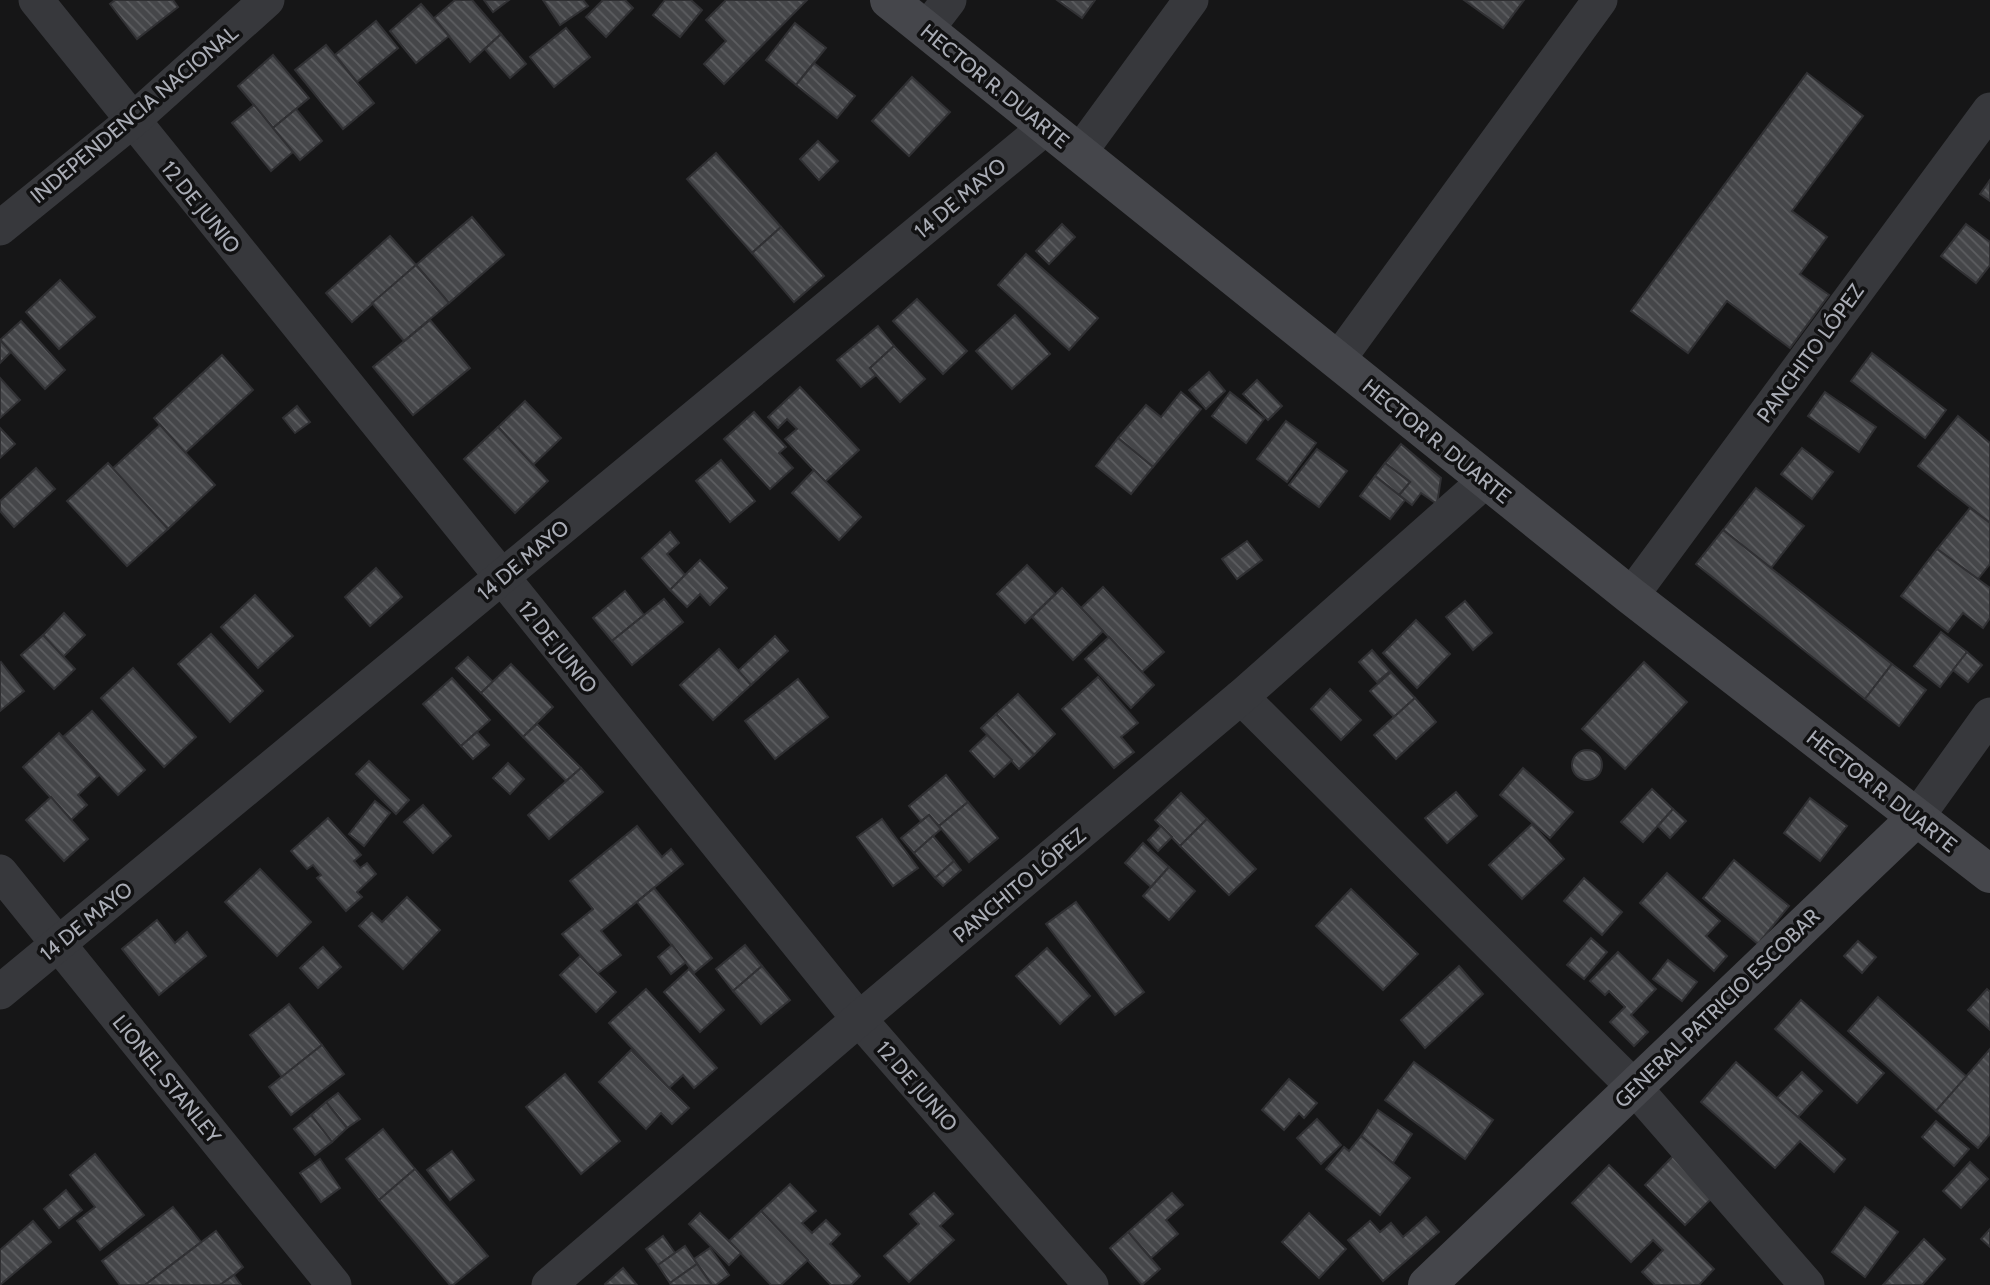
<svg xmlns="http://www.w3.org/2000/svg" width="1990" height="1285" font-family="Cabin,sans-serif">
	<style>
		.building { fill: url(#building-back-hatch); stroke: #303033; stroke-width: 2 }
		.lines { fill: none; stroke-linecap: round; stroke-linejoin: round }
		.street { stroke: #37383c; stroke-width: 35 }
		.secondary { stroke: #45464b; stroke-width: 38 }
		.labels { text-anchor: middle; dominant-baseline: central; stroke-width: 7; stroke-linejoin: round; paint-order: stroke }
		.street-label { font-size: 21px; fill: #a9acb5; stroke: #111112 }
	</style>
	<defs>
		<pattern id="building-back-hatch" width="6" height="6" patternUnits="userSpaceOnUse" patternTransform="scale(1.75)"><rect width="6" height="6" fill="#454649"/><path d="M-1 5l2 2M0 0l6 6M5-1l2 2" fill="none" stroke="#5d5e61"/></pattern>
	</defs>
	<rect width="100%" height="100%" fill="#161617"/>
	<g class="building">
		<path d="M115 0H173L178 7 137 39 110 4Z"/>
		<path d="M455 0H472L501 34 470 62 434 18Z"/>
		<path d="M484 0H509L493 12Z"/>
		<path d="M543 0H583L588 6 560 25Z"/>
		<path d="M603 0H625L633 8 606 37 586 17Z"/>
		<path d="M665 0H691L702 10 680 37 653 15Z"/>
		<path d="M726 0H807L724 84 704 64 726 41 706 20Z"/>
		<path d="M1057 0H1095L1082 18Z"/>
		<path d="M1464 0H1524L1503 28Z"/>
		<path d="M421 4 449 36 416 63 390 31Z"/>
		<path d="M376 21 398 48 357 82 335 55Z"/>
		<path d="M795 23 826 48 796 85 766 60Z"/>
		<path d="M566 28 590 57 554 87 530 57Z"/>
		<path d="M501 34 526 64 510 78 485 49Z"/>
		<path d="M326 45 374 103 343 129 295 70Z"/>
		<path d="M273 55 309 98 273 128 238 86Z"/>
		<path d="M814 63 855 96 837 118 796 85Z"/>
		<path d="M1807 73 1863 116 1792 211 1827 237 1800 274 1829 295 1790 348 1727 301 1688 353 1631 311Z"/>
		<path d="M912 77 950 112 909 156 872 121Z"/>
		<path d="M254 105 293 152 271 171 232 123Z"/>
		<path d="M296 109 322 141 300 160 273 128Z"/>
		<path d="M818 141 838 161 819 180 800 159Z"/>
		<path d="M716 153 781 227 752 253 687 179Z"/>
		<path d="M1990 180V201L1980 194Z"/>
		<path d="M472 217 504 255 449 303 416 265Z"/>
		<path d="M1062 224 1075 237 1049 264 1036 251Z"/>
		<path d="M1966 224 1990 242V265L1976 283 1941 256Z"/>
		<path d="M781 227 824 276 794 302 752 253Z"/>
		<path d="M390 236 416 265 352 322 326 293Z"/>
		<path d="M1026 254 1098 318 1069 350 998 285Z"/>
		<path d="M416 265 449 303 404 341 372 303Z"/>
		<path d="M60 280 95 317 59 349 26 312Z"/>
		<path d="M917 299 967 351 943 374 893 321Z"/>
		<path d="M1015 315 1050 354 1012 389 976 351Z"/>
		<path d="M430 320 470 368 413 415 373 367Z"/>
		<path d="M21 321 65 370 45 389 0 340Z"/>
		<path d="M878 326 894 346 870 368 876 375 861 387 837 360Z"/>
		<path d="M0 340 11 352 0 363Z"/>
		<path d="M894 346 925 379 900 402 870 368Z"/>
		<path d="M1872 353 1946 410 1925 438 1851 381Z"/>
		<path d="M222 355 253 390 185 453 154 418Z"/>
		<path d="M1209 372 1225 391 1206 409 1189 390Z"/>
		<path d="M0 378 20 400 0 418Z"/>
		<path d="M1257 380 1282 406 1268 420 1243 394Z"/>
		<path d="M800 387 859 450 825 482 785 439 797 429 787 419 778 428 768 417Z"/>
		<path d="M1181 392 1201 409 1153 467 1118 438 1146 405 1161 417Z"/>
		<path d="M1230 392 1264 419 1246 443 1212 416Z"/>
		<path d="M1825 392 1876 427 1859 452 1808 416Z"/>
		<path d="M525 401 561 438 533 465 498 427Z"/>
		<path d="M297 406 310 422 295 433 283 418Z"/>
		<path d="M754 412 786 447 779 453 793 468 770 489 724 439Z"/>
		<path d="M1958 416 1990 443V523L1918 466Z"/>
		<path d="M1286 421 1316 443 1287 482 1257 459Z"/>
		<path d="M160 425 215 485 168 529 112 469Z"/>
		<path d="M498 427 548 481 515 513 464 459Z"/>
		<path d="M0 428 15 444 0 458Z"/>
		<path d="M1118 438 1153 467 1131 494 1096 466Z"/>
		<path d="M1401 444 1441 478 1437 504 1421 493 1412 505 1399 495 1410 482 1385 463Z"/>
		<path d="M1802 448 1833 472 1812 499 1781 474Z"/>
		<path d="M1317 449 1347 471 1319 507 1289 485Z"/>
		<path d="M721 460 755 501 730 522 696 481Z"/>
		<path d="M108 463 168 529 127 566 67 501Z"/>
		<path d="M1385 463 1410 482 1399 495 1375 476Z"/>
		<path d="M36 468 55 489 14 527 0 511V501Z"/>
		<path d="M814 470 861 517 839 540 792 493Z"/>
		<path d="M1375 476 1405 500 1390 519 1360 496Z"/>
		<path d="M1756 488 1804 526 1771 568 1723 530Z"/>
		<path d="M1970 508 1990 523V564L1978 579 1937 549Z"/>
		<path d="M1723 530 1892 664 1865 699 1696 564Z"/>
		<path d="M670 532 679 543 667 554 685 575 670 590 642 558Z"/>
		<path d="M1247 541 1262 560 1237 579 1222 559Z"/>
		<path d="M1937 549 1990 588V618L1983 628 1963 613 1948 632 1901 596Z"/>
		<path d="M700 560 727 588 710 605 700 594 687 607 670 590Z"/>
		<path d="M1027 565 1055 594 1025 623 997 594Z"/>
		<path d="M376 568 402 597 370 626 345 597Z"/>
		<path d="M1103 587 1164 652 1142 672 1081 608Z"/>
		<path d="M1062 588 1103 631 1073 660 1032 617Z"/>
		<path d="M625 591 644 615 612 641 593 618Z"/>
		<path d="M255 595 293 636 258 668 221 627Z"/>
		<path d="M664 599 683 622 632 665 612 641Z"/>
		<path d="M1465 601 1492 633 1473 650 1446 617Z"/>
		<path d="M64 613 85 635 63 657 43 635Z"/>
		<path d="M1416 620 1450 654 1417 688 1383 653Z"/>
		<path d="M1941 632 1967 652 1940 687 1914 666Z"/>
		<path d="M211 634 263 691 230 722 178 664Z"/>
		<path d="M43 635 75 669 54 689 21 655Z"/>
		<path d="M775 636 788 651 751 685 738 671Z"/>
		<path d="M1109 637 1154 685 1131 708 1085 659Z"/>
		<path d="M719 649 751 685 713 720 680 685Z"/>
		<path d="M1372 650 1390 671 1377 682 1359 662Z"/>
		<path d="M1967 652 1982 665 1968 682 1953 670Z"/>
		<path d="M468 657 493 682 481 693 456 668Z"/>
		<path d="M1 662 24 691 0 711V663Z"/>
		<path d="M1644 662 1687 702 1625 769 1582 729Z"/>
		<path d="M511 664 553 707 523 737 481 693Z"/>
		<path d="M1892 664 1926 690 1899 726 1865 699Z"/>
		<path d="M133 668 196 737 164 767 101 698Z"/>
		<path d="M1391 672 1415 698 1394 717 1370 691Z"/>
		<path d="M1098 677 1138 723 1121 737 1134 752 1114 768 1062 709Z"/>
		<path d="M452 678 490 720 461 746 423 704Z"/>
		<path d="M798 679 828 717 775 759 745 721Z"/>
		<path d="M1330 689 1361 720 1341 740 1311 709Z"/>
		<path d="M1018 694 1055 734 1034 755 996 714Z"/>
		<path d="M1415 698 1436 722 1396 759 1374 735Z"/>
		<path d="M92 711 145 770 118 795 64 736Z"/>
		<path d="M996 714 1034 755 1019 769 981 728Z"/>
		<path d="M537 724 581 768 566 781 523 737Z"/>
		<path d="M477 732 489 745 473 759 461 746Z"/>
		<path d="M59 733 98 776 78 795 87 805 71 820 23 767Z"/>
		<path d="M987 735 1012 760 994 777 970 751Z"/>
		<circle cx="1587" cy="765" r="15"/>
		<path d="M369 761 409 800 396 814 356 774Z"/>
		<path d="M508 763 524 779 510 794 493 778Z"/>
		<path d="M581 768 603 792 549 839 528 815Z"/>
		<path d="M1523 768 1573 812 1550 838 1500 795Z"/>
		<path d="M946 775 968 802 939 826 929 815 921 821 909 806Z"/>
		<path d="M1652 789 1673 809 1643 842 1621 822Z"/>
		<path d="M1456 792 1477 816 1447 843 1425 818Z"/>
		<path d="M1181 793 1207 819 1180 846 1155 820Z"/>
		<path d="M51 797 88 839 64 861 26 820Z"/>
		<path d="M1810 798 1847 826 1820 861 1784 833Z"/>
		<path d="M375 801 390 813 364 846 349 834Z"/>
		<path d="M968 802 998 838 969 862 939 826Z"/>
		<path d="M423 805 451 836 433 853 404 822Z"/>
		<path d="M1673 809 1686 821 1670 838 1658 826Z"/>
		<path d="M929 815 941 829 914 853 901 838Z"/>
		<path d="M328 818 361 855 354 861 360 868 367 863 376 874 357 892 362 897 346 911 317 878 321 875 313 865 307 869 291 851Z"/>
		<path d="M882 819 918 868 893 886 857 837Z"/>
		<path d="M1207 819 1256 869 1229 895 1180 846Z"/>
		<path d="M1532 824 1564 859 1522 899 1489 865Z"/>
		<path d="M637 826 662 857 671 849 683 864 601 931 621 955 597 974 562 934 593 909 570 881Z"/>
		<path d="M1161 826 1172 837 1158 851 1148 840Z"/>
		<path d="M933 836 954 861 935 878 914 853Z"/>
		<path d="M1143 843 1169 867 1151 887 1125 863Z"/>
		<path d="M1734 860 1789 906 1758 944 1703 898Z"/>
		<path d="M954 861 961 870 943 886 935 878Z"/>
		<path d="M1169 867 1195 891 1169 920 1143 896Z"/>
		<path d="M260 869 311 922 277 956 225 902Z"/>
		<path d="M1667 873 1720 921 1706 936 1727 956 1714 971 1640 903Z"/>
		<path d="M1584 878 1622 912 1602 935 1564 901Z"/>
		<path d="M654 888 712 958 694 973 637 902Z"/>
		<path d="M1351 889 1418 954 1383 990 1316 926Z"/>
		<path d="M407 897 440 930 403 969 359 926 372 913 382 922Z"/>
		<path d="M1076 902 1144 992 1115 1015 1046 924Z"/>
		<path d="M157 920 175 943 187 932 206 956 159 995 122 949Z"/>
		<path d="M1591 938 1607 952 1584 979 1567 965Z"/>
		<path d="M1858 941 1876 957 1862 973 1844 956Z"/>
		<path d="M672 945 686 962 671 974 658 957Z"/>
		<path d="M745 945 762 966 733 991 716 969Z"/>
		<path d="M323 947 341 967 318 988 300 968Z"/>
		<path d="M1047 948 1090 996 1060 1024 1016 976Z"/>
		<path d="M1618 952 1656 989 1631 1015 1648 1032 1634 1046 1610 1022 1625 1007 1609 991 1605 995 1590 981Z"/>
		<path d="M580 956 616 992 596 1012 560 975Z"/>
		<path d="M1668 960 1697 982 1682 1001 1653 979Z"/>
		<path d="M762 966 790 1000 761 1024 733 991Z"/>
		<path d="M1459 966 1483 994 1425 1048 1401 1020Z"/>
		<path d="M689 969 724 1010 700 1032 664 992Z"/>
		<path d="M646 989 717 1068 694 1088 683 1075 669 1088 609 1023Z"/>
		<path d="M1987 989 1990 992V1030L1968 1010Z"/>
		<path d="M1878 997 1967 1077 1936 1111 1848 1031Z"/>
		<path d="M1801 1000 1884 1073 1857 1103 1775 1029Z"/>
		<path d="M289 1004 322 1045 282 1077 250 1035Z"/>
		<path d="M322 1045 344 1074 291 1115 269 1087Z"/>
		<path d="M1990 1049V1134L1978 1148 1936 1111Z"/>
		<path d="M631 1050 689 1108 672 1124 661 1113 646 1129 599 1082Z"/>
		<path d="M1414 1062 1493 1120 1465 1159 1385 1100Z"/>
		<path d="M1736 1062 1845 1159 1834 1172 1800 1141 1775 1168 1701 1102Z"/>
		<path d="M1802 1072 1822 1091 1798 1117 1777 1098Z"/>
		<path d="M565 1074 620 1141 581 1174 526 1107Z"/>
		<path d="M1289 1079 1317 1103 1304 1118 1299 1113 1284 1130 1262 1110Z"/>
		<path d="M338 1093 360 1119 347 1128 326 1102Z"/>
		<path d="M326 1102 347 1128 332 1142 311 1115Z"/>
		<path d="M1378 1110 1412 1134 1393 1163 1361 1136Z"/>
		<path d="M311 1115 332 1142 315 1155 294 1129Z"/>
		<path d="M1317 1119 1341 1145 1321 1164 1297 1138Z"/>
		<path d="M1936 1121 1969 1149 1954 1166 1922 1137Z"/>
		<path d="M383 1129 415 1169 379 1200 346 1159Z"/>
		<path d="M1361 1136 1410 1178 1380 1215 1326 1169 1344 1147 1349 1151Z"/>
		<path d="M452 1151 474 1180 450 1200 427 1170Z"/>
		<path d="M95 1154 144 1215 100 1250 77 1221 95 1207 70 1175Z"/>
		<path d="M1674 1155 1716 1194 1685 1225 1645 1185Z"/>
		<path d="M320 1159 340 1188 321 1202 300 1173Z"/>
		<path d="M1970 1162 1988 1179 1961 1208 1943 1191Z"/>
		<path d="M1609 1165 1714 1269 1699 1285H1655L1642 1272 1663 1250 1653 1240 1631 1262 1572 1203Z"/>
		<path d="M415 1169 488 1256 453 1285H450L379 1200Z"/>
		<path d="M790 1184 816 1211 802 1223 812 1233 826 1220 840 1234 830 1244 860 1276 851 1285H831L761 1211Z"/>
		<path d="M66 1190 82 1210 59 1228 44 1209Z"/>
		<path d="M934 1193 953 1214 940 1226 954 1240 909 1282 884 1256 919 1224 910 1214Z"/>
		<path d="M1172 1193 1183 1205 1166 1220 1178 1234 1151 1258 1128 1232Z"/>
		<path d="M173 1207 201 1242 145 1285H120L102 1261Z"/>
		<path d="M1865 1207 1898 1232 1865 1277 1832 1252Z"/>
		<path d="M761 1211 808 1260 781 1285H771L729 1241Z"/>
		<path d="M700 1213 741 1253 729 1265 689 1224Z"/>
		<path d="M1309 1213 1346 1249 1319 1278 1282 1242Z"/>
		<path d="M1426 1217 1439 1232 1383 1281 1348 1240 1370 1221 1380 1232 1391 1223 1403 1237Z"/>
		<path d="M33 1221 51 1242 0 1285V1250Z"/>
		<path d="M1990 1229V1247L1981 1239Z"/>
		<path d="M216 1231 243 1267 234 1275 220 1285H145Z"/>
		<path d="M1128 1232 1160 1269 1142 1285 1110 1248Z"/>
		<path d="M663 1236 675 1253 658 1265 646 1249Z"/>
		<path d="M1924 1239 1945 1259 1922 1285H1883Z"/>
		<path d="M685 1246 697 1264 670 1283 658 1265Z"/>
		<path d="M710 1248 729 1275 716 1285H712L694 1259Z"/>
		<path d="M697 1264 712 1285H671L670 1283Z"/>
		<path d="M623 1268 637 1285H606L605 1284Z"/>
		<path d="M234 1275 241 1285H220Z"/>
	</g>
	<g class="lines">
		<g class="street">
			<path d="M36 0 859 1019 1091 1285"/>
			<path d="M926 30 949 0"/>
			<path d="M1079 153 1191 0"/>
			<path d="M0 228 132 121 267 0"/>
			<path d="M1337 361 1600 0"/>
			<path d="M1631 596 1990 110"/>
			<path d="M1241 697 1634 1087 1807 1285"/>
			<path d="M1916 818 1990 715"/>
			<path d="M0 872 334 1285"/>
			<path d="M0 992 1046 127"/>
			<path d="M549 1285 859 1019 1241 697 1486 480"/>
		</g>
		<g class="secondary">
			<path d="M889 0 1631 596 1990 874"/>
			<path d="M1427 1285 1916 818"/>
		</g>
	</g>
	<g class="labels">
		<g class="street-label">
			<text transform="translate(995 86) rotate(39)">HECTOR R. DUARTE</text>
			<text transform="translate(134 114) rotate(-40)">INDEPENDENCIA NACIONAL</text>
			<text transform="translate(960 198) rotate(-40)">14 DE MAYO</text>
			<text transform="translate(201 207) rotate(51)">12 DE JUNIO</text>
			<text transform="translate(1810 353) rotate(-54)">PANCHITO LÓPEZ</text>
			<text transform="translate(1437 441) rotate(39)">HECTOR R. DUARTE</text>
			<text transform="translate(523 560) rotate(-40)">14 DE MAYO</text>
			<text transform="translate(558 647) rotate(51)">12 DE JUNIO</text>
			<text transform="translate(1882 791) rotate(38)">HECTOR R. DUARTE</text>
			<text transform="translate(1019 885) rotate(-40)">PANCHITO LÓPEZ</text>
			<text transform="translate(86 921) rotate(-39)">14 DE MAYO</text>
			<text transform="translate(1717 1008) rotate(-44)">GENERAL PATRICIO ESCOBAR</text>
			<text transform="translate(167 1079) rotate(51)">LIONEL STANLEY</text>
			<text transform="translate(917 1086) rotate(49)">12 DE JUNIO</text>
		</g>
	</g>
</svg>
